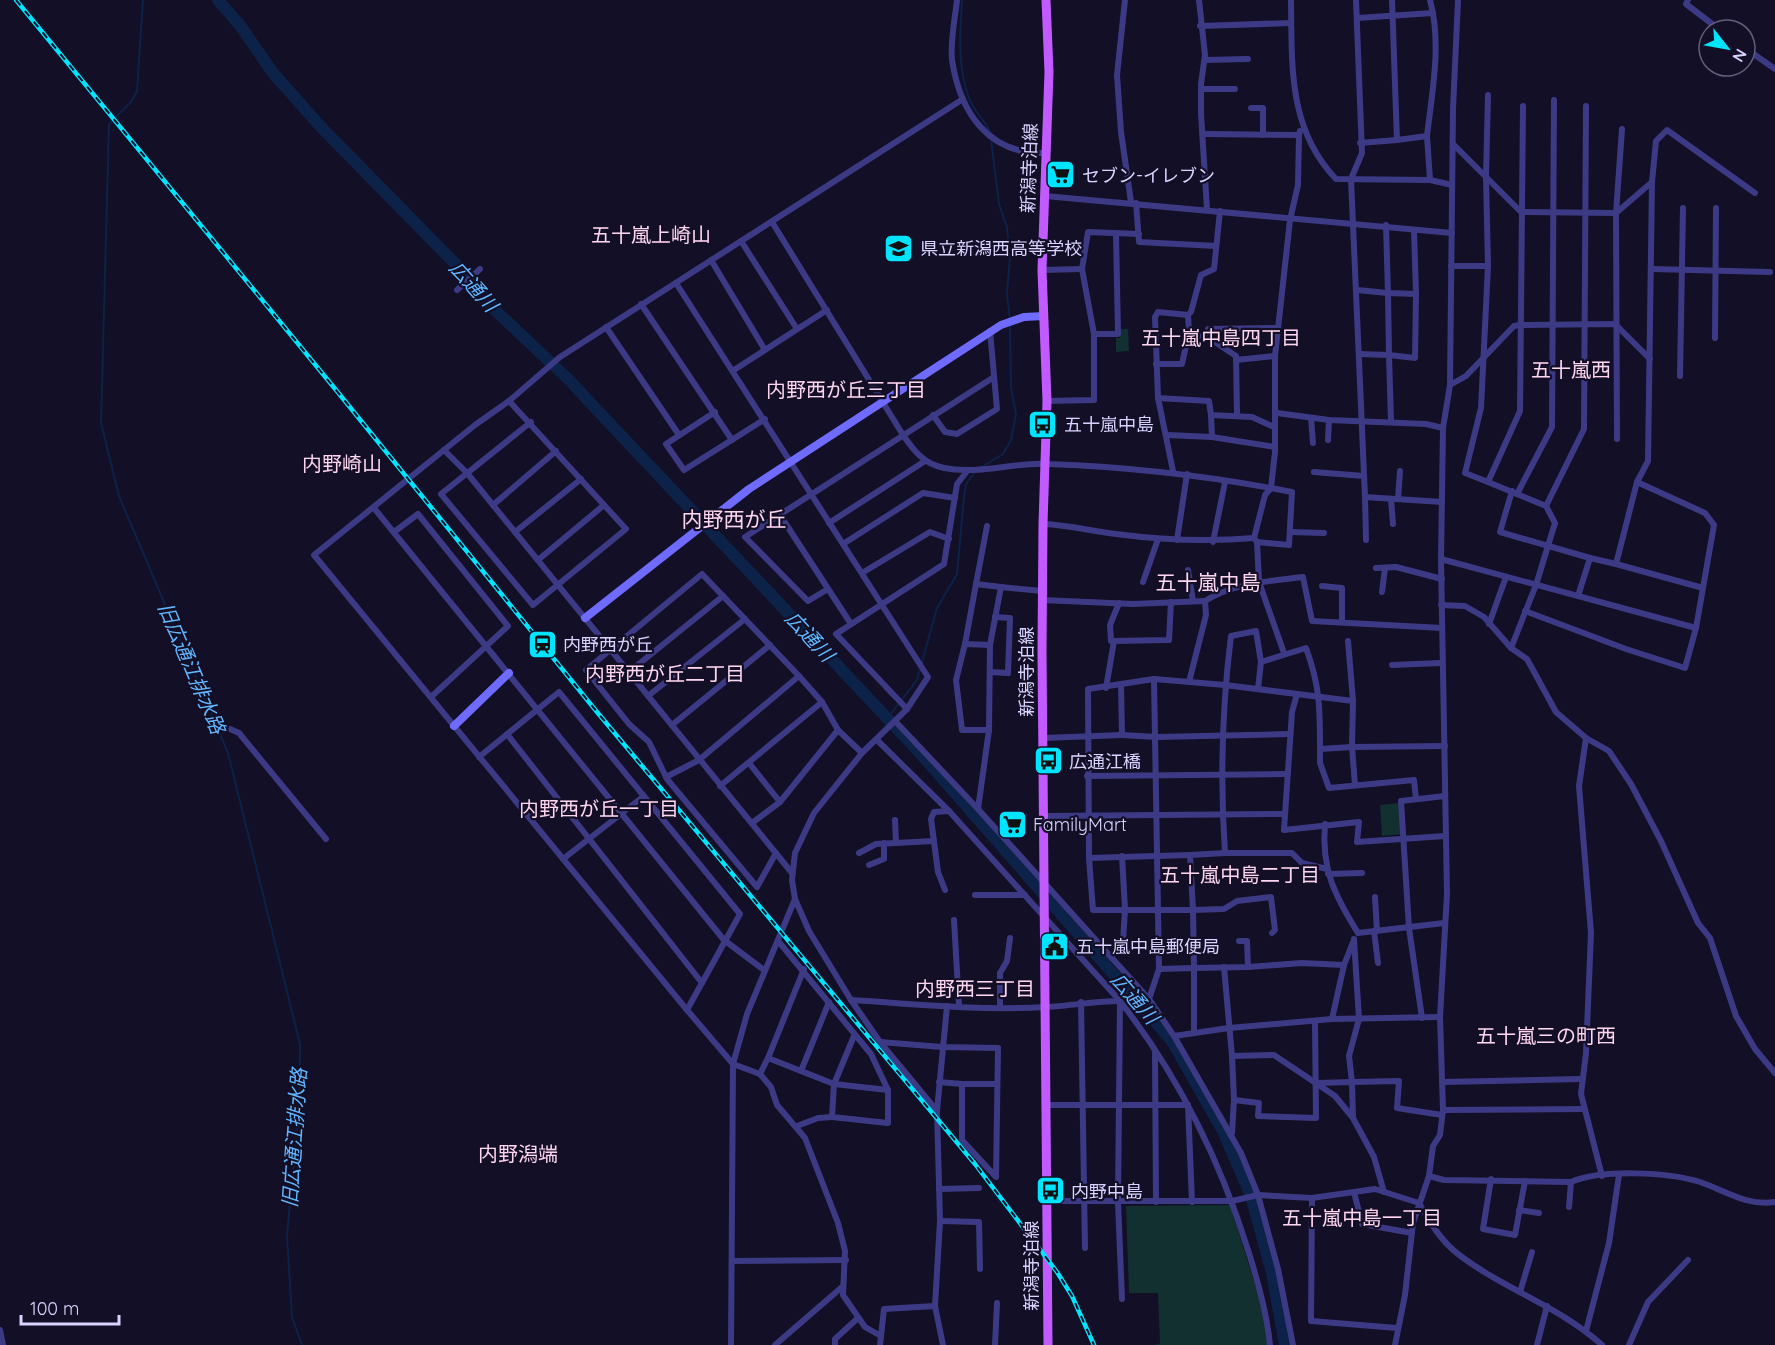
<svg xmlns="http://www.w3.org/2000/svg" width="1775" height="1345" font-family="Quicksand,'Noto Sans JP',sans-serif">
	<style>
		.green { fill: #12302f }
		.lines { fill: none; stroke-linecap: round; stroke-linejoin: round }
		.stream { stroke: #0c2248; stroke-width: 2 }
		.river { stroke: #0c2248; stroke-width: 12 }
		.street { stroke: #3d3a85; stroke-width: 6 }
		.secondary { stroke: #6f6bff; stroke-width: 8 }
		.primary { stroke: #c25bff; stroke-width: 9 }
		.rail-casing { stroke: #00e5ff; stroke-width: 4.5 }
		.rail { stroke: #130f26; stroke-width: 2; stroke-dasharray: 7; stroke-linecap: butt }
		.labels { text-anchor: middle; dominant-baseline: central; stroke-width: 4.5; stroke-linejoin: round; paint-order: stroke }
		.street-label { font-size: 18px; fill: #d9d4ff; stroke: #130f26 }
		.poi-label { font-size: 18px; fill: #d9d4ff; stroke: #130f26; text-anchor: start }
		.neighbourhood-label { font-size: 20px; fill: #ffd6f0; stroke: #130f26 }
		.water-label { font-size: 20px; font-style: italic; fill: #62b6ff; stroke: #130f26 }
		.quarter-label { font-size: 21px; fill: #ffd6f0; stroke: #130f26 }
	</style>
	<rect width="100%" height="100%" fill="#130f26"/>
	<g class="green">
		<path d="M1120 329H1128L1129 351 1116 352V338H1120Z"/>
		<path d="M1400 803 1403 834 1382 836 1380 805Z"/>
		<path d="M1230 1205 1263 1310 1268 1345H1152L1160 1344 1158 1293H1129L1126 1206Z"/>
	</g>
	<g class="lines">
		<g class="stream">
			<path d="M143 0 137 91 131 102 109 124 101 423 119 496 228 753 300 1044 299 1104 287 1236 292 1317 302 1345"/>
			<path d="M962 0C960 33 957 65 969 98 973 111 986 120 991 134"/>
			<path d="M991 139 999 204 1007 227 1010 258 1007 293 1010 320"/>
			<path d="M982 467 1003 454 1011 440 1016 414 1011 388 1010 326"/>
			<path d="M887 719 917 680 937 608 957 574 964 497 966 484 975 472"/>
		</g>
		<path class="river" d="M218 0 239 24 273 73 321 127 479 288 496 311 568 379 920 753 1172 1041 1223 1131 1251 1196 1272 1273 1285 1345"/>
		<g class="street">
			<path d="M957 0C955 19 950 42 952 60 960 113 989 155 1046 153"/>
			<path d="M1125 0 1117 75 1121 132 1131 202"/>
			<path d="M1199 0 1205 55 1201 84V114L1207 209"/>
			<path d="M1291 0C1292 66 1288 129 1336 179L1430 180 1427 136"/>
			<path d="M1356 0 1362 153 1351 179 1365 497 1442 502"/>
			<path d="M1392 0 1397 140 1427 136C1432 92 1442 44 1430 0"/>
			<path d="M1688 0 1686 4 1720 30"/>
			<path d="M1357 18 1433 13"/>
			<path d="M1200 26 1291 23"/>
			<path d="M1745 48 1775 69"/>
			<path d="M1205 60 1248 59"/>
			<path d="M1201 89H1235"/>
			<path d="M1251 108H1263V135"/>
			<path d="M1204 134 1299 135 1300 131"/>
			<path d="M1360 143 1397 140"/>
			<path d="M1453 144 1521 212 1616 213 1652 182"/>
			<path d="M1430 180 1452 185"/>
			<path d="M1045 196 1452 233"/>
			<path d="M1136 203 1139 242 1216 246"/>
			<path d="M772 222 903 435C914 451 924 464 944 468 978 475 1014 462 1048 464 1130 467 1211 476 1292 492L1289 545 1257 542"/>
			<path d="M1386 225 1388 293 1416 294 1414 230"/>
			<path d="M1116 233 1118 334H1094L1082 269 1088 232 1139 234"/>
			<path d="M741 241 797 329"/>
			<path d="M711 260 765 350"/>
			<path d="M1451 266H1488"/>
			<path d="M1651 269 1770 272"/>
			<path d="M1042 270 1082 269"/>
			<path d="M676 283 928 677 907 709 862 753 814 813 795 853 792 880 795 899 809 931 851 1000 880 1042 937 1111"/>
			<path d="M457 290 480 269"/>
			<path d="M1357 290 1388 293 1389 355 1415 358 1416 294"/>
			<path d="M641 304 732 440"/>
			<path d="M1188 315 1189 332 1209 338 1236 356 1237 414"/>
			<path d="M606 327 679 435"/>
			<path d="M1206 337 1208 329 1278 328"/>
			<path d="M1715 338 1716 208"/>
			<path d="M1359 354 1389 355 1391 422"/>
			<path d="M1236 360 1275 356"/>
			<path d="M1156 364H1182L1189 332"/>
			<path d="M734 370 827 310"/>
			<path d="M1680 376 1683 208"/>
			<path d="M1450 385 1466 376 1514 326 1519 325 1615 324 1650 359"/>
			<path d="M1158 398 1209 401 1211 415 1252 417 1274 427"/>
			<path d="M509 401 626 529 533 605 441 494 531 422"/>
			<path d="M1047 401 1094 400V334"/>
			<path d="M715 412 666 444 684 470 765 419"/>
			<path d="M1277 413 1329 420 1426 424 1443 428"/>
			<path d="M933 415 945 432 957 434 997 409 990 331"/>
			<path d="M1211 415 1212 437"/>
			<path d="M1311 418 1313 443"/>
			<path d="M1167 435 1212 437 1275 447"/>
			<path d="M1617 439 1616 213 1622 129"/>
			<path d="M1328 440 1329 420"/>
			<path d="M444 450 467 473 792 873"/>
			<path d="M1173 471 1158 398 1155 317 1158 312 1188 315 1191 312 1201 275 1214 269 1220 211"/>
			<path d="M1314 472 1364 476"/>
			<path d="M1488 482 1465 473 1481 408 1488 266 1486 177 1488 95"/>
			<path d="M1512 491 1500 532 1590 558"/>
			<path d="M1517 494 1552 427 1554 100"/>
			<path d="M1365 497 1366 540"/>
			<path d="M1391 499 1393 524"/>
			<path d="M1398 499 1400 471"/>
			<path d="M493 505 556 451"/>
			<path d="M1546 506 1584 429 1586 106"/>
			<path d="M374 508 724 940 764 970"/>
			<path d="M780 515 851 624"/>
			<path d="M829 523 925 461"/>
			<path d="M1043 524C1069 525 1090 531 1116 534 1162 540 1207 542 1254 538"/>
			<path d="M394 532 418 514 508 626 431 697"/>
			<path d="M515 532 581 479"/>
			<path d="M1290 532 1324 533"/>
			<path d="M1177 540 1187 474"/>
			<path d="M1213 542 1225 482"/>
			<path d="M843 544 923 493 955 498"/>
			<path d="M1441 559 1696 628"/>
			<path d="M538 560 604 505"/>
			<path d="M1616 564 1703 588"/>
			<path d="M1376 568 1396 567 1442 579"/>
			<path d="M1188 570 1193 601"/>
			<path d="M862 573 930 532 949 539"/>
			<path d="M1143 582 1158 539"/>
			<path d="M976 584 987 526"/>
			<path d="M1322 586 1342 588V621"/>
			<path d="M828 589 808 601 745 537 994 377"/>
			<path d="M1382 592 1385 568"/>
			<path d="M1578 596 1590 558 1616 564 1637 482 1648 461 1652 182 1656 141 1667 130 1755 193"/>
			<path d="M1042 600 1133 604 1205 601"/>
			<path d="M1119 603 1110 625 1111 641 1169 640 1171 602"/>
			<path d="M1441 605 1465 606 1484 617 1511 648 1527 659 1556 712 1586 738 1609 751 1631 784 1661 841 1698 923 1710 938 1736 1016 1755 1049 1775 1073"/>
			<path d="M1525 611 1626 649 1685 668 1696 628 1714 525 1705 513 1637 482"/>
			<path d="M1489 624 1506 577"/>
			<path d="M1348 641 1353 701"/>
			<path d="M965 644 976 584 1001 587"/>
			<path d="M1511 648 1536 585 1555 523 1546 506 1488 482 1520 411 1523 106"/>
			<path d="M1284 653 1259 582 1257 542 1254 538 1265 495 1271 488 1275 452V356L1290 220 1298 185 1299 135"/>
			<path d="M1392 665 1441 663"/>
			<path d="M629 672 723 596"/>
			<path d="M990 672 1008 673 1010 618 995 617"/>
			<path d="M1154 679 1159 969 1149 999 1174 1036 1241 1153 1258 1195 1278 1269 1293 1345"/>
			<path d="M1189 682 1206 615 1205 601C1233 583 1270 581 1303 577L1312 621 1442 628"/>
			<path d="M1121 685 1122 735 1156 737 1290 734"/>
			<path d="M1106 688 1114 641"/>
			<path d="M1258 689 1261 662"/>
			<path d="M1297 694 1292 712 1284 830 1359 822 1357 842 1445 836"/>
			<path d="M648 696 745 619"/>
			<path d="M907 709 836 634 944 564 957 484 968 470"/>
			<path d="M896 722 978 809 989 730 990 645 1001 587 1042 591"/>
			<path d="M672 725 770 645"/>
			<path d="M230 729 239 733 326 839"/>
			<path d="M989 730H962L956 680 965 644 990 645"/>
			<path d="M507 734 702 983"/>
			<path d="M1043 738 1122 735"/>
			<path d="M1586 738 1579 786 1591 933 1586 1053 1581 1094 1602 1176"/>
			<path d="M877 740 949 811 1120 1001 1118 1202 1122 1299"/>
			<path d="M479 757 559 692 740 914 687 1010"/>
			<path d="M749 763 780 802"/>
			<path d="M1087 776 1287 774"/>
			<path d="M666 777 699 760 799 676"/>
			<path d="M1355 785 1352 747 1320 749V763L1329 788 1414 780 1416 799"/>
			<path d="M720 786 822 702"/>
			<path d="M978 809 1111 957"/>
			<path d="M1044 816 1284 814"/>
			<path d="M895 820 896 843"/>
			<path d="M752 823 780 802 838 730"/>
			<path d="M1325 824C1321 869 1335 896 1358 933"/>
			<path d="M776 853 757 887 667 779 649 742 629 724 586 670 702 574 799 676 822 702 838 730 862 753"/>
			<path d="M859 853 876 844 934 841"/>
			<path d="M1225 853H1292L1302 863 1327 869"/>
			<path d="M1190 855 1089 858 1088 689 1154 679 1225 685 1353 701 1352 747 1445 746"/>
			<path d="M1122 856 1125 909 1123 942 1111 957 1149 999 1125 1008"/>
			<path d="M1089 858 1093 910H1193L1194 968 1248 967 1247 941H1239"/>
			<path d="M563 859 644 796"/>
			<path d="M869 865 884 859V843"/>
			<path d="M1328 874 1362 873"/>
			<path d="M945 890 938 872 931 819 934 812 949 811"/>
			<path d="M975 895H1025"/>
			<path d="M1375 897 1377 931"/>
			<path d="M954 920 959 1006"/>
			<path d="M1374 931 1378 963"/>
			<path d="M1272 933 1275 930 1271 897 1237 901 1224 909 1193 910 1190 855 1225 853C1220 781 1222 708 1231 636L1256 631 1261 662 1306 648C1320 686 1320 708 1320 749"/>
			<path d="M1358 933 1444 923"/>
			<path d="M1354 939 1359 1019 1349 1056 1352 1082 1399 1081 1397 1108 1442 1115"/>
			<path d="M1224 967 1232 1056 1274 1055 1335 1096 1353 1118 1374 1157 1384 1192"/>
			<path d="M1248 967 1302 963 1344 965"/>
			<path d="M1159 969 1194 968V1033"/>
			<path d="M851 1000C915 1004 981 1011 1046 1007 1071 1006 1094 1001 1120 1001 1178 1075 1219 1158 1247 1247 1257 1278 1267 1312 1270 1345"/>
			<path d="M1081 1002 1085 1248"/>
			<path d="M1000 1007V973L1007 961 1010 938"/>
			<path d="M1422 1018 1409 928 1401 801 1445 796"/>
			<path d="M1332 1019 1344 965 1353 942"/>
			<path d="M854 1036 834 1084 888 1090"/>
			<path d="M1174 1036 1229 1028 1332 1019 1440 1017"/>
			<path d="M880 1042 942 1047 998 1048 996 1177 962 1140V1084H997"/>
			<path d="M1155 1053 1156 1202"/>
			<path d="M1232 1056 1234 1100"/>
			<path d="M768 1058 804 969"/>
			<path d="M801 1071 829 1002"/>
			<path d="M760 1074 768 1058 834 1084 832 1117 888 1123V1090L871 1054 779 942"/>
			<path d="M939 1082 962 1084"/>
			<path d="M1442 1082 1582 1079"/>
			<path d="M1318 1083 1352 1082 1353 1118"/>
			<path d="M1047 1105H1188L1192 1202"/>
			<path d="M1443 1110 1584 1109"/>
			<path d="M797 1126 818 1118 832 1117"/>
			<path d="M1232 1133 1234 1100 1259 1103 1258 1116 1316 1118 1315 1022"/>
			<path d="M1429 1176 1444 1180 1571 1182C1602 1169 1668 1172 1700 1182 1726 1191 1746 1206 1775 1202"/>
			<path d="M1491 1179 1483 1229 1515 1235 1525 1181"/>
			<path d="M939 1189 979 1188"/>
			<path d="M1354 1192 1362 1224 1412 1233"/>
			<path d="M1312 1198 1311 1321 1397 1328"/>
			<path d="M1048 1201H1232L1258 1195 1312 1198 1375 1189 1419 1203C1429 1221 1441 1241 1458 1254 1503 1289 1559 1306 1602 1345"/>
			<path d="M1569 1207 1571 1182"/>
			<path d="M1519 1210 1539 1213"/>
			<path d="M940 1221 979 1222 980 1269"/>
			<path d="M732 1261 846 1260"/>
			<path d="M1520 1292 1532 1252"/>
			<path d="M0 1330 3 1345"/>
			<path d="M1586 1331 1609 1243 1619 1175"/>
			<path d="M881 1336 865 1327 843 1295 845 1251 838 1223 805 1138 777 1105 771 1087 760 1074 733 1064 687 1010 314 555 475 425 509 401 560 357 963 99"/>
			<path d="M731 1345 733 1064 747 1014 795 899"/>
			<path d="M775 1345 842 1287"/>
			<path d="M835 1345V1339L858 1318"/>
			<path d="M880 1345 884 1309 935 1306"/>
			<path d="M943 1345 935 1306 940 1221 937 1111 947 1006"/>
			<path d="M995 1345 997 1303"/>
			<path d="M1395 1345 1405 1295 1413 1223 1429 1176 1433 1146 1440 1135 1443 1110 1440 1017 1447 894 1441 559 1443 428 1450 385 1453 109 1458 0"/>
			<path d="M1537 1345 1547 1306"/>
			<path d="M1629 1345 1648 1302 1688 1260"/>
		</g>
		<g class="secondary">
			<path d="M585 618 749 489 1001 325 1024 317 1044 316"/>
			<path d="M454 726 509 673"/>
		</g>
		<path class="primary" d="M1046 0 1049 72 1042 270 1047 401 1043 524 1042 651 1048 1345"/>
		<defs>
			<path id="rail" d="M16 0 336 390 597 712 975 1164 1057 1272 1072 1296 1094 1345"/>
		</defs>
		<use href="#rail" class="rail-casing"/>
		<use href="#rail" class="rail"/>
	</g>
	<defs>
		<symbol id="supermarket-square" viewBox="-11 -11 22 22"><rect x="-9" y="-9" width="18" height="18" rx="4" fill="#00e5ff" stroke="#130f26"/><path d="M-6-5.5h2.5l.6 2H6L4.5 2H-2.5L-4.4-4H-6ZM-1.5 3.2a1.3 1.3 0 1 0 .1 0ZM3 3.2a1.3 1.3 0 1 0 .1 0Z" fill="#111"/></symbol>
		<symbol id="school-square" viewBox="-11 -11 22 22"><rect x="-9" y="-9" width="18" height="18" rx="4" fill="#00e5ff" stroke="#130f26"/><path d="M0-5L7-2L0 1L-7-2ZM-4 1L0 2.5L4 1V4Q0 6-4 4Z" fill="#111"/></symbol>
		<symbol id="bus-square" viewBox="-11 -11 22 22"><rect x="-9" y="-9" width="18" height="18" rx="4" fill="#00e5ff" stroke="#130f26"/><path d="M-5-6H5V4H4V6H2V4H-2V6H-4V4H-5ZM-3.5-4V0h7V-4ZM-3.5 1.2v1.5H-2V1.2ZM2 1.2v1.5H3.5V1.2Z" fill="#111"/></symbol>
		<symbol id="station-square" viewBox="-11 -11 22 22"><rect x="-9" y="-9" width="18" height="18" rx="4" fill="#00e5ff" stroke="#130f26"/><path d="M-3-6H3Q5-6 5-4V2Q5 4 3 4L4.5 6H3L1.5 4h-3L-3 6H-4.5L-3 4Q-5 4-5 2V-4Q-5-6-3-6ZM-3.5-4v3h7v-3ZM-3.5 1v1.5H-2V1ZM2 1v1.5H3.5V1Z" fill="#111"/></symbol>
		<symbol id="civic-square" viewBox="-11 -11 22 22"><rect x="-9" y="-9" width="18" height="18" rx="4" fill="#00e5ff" stroke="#130f26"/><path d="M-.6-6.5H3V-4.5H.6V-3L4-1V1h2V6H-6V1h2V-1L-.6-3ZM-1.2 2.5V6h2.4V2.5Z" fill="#111"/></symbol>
	</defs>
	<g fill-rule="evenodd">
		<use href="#supermarket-square" x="1044" y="158" width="33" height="33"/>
		<use href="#school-square" x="882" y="232" width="33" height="33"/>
		<use href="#bus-square" x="1026" y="408" width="33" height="33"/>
		<use href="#station-square" x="526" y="628" width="33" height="33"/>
		<use href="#bus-square" x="1032" y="744" width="33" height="33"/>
		<use href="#supermarket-square" x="996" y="808" width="33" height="33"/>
		<use href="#civic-square" x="1038" y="930" width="33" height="33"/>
		<use href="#bus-square" x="1034" y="1174" width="33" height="33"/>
	</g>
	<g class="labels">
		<g class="street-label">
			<text transform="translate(1029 168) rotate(-88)">新潟寺泊線</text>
			<text transform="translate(1026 672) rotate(-90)">新潟寺泊線</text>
			<text transform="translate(1031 1266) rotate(-90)">新潟寺泊線</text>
		</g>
		<g class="poi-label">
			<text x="1082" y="175">セブン-イレブン</text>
			<text x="920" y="248">県立新潟西高等学校</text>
			<text x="1064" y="424">五十嵐中島</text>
			<text x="563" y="644">内野西が丘</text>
			<text x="1069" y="761">広通江橋</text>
			<text x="1033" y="824">FamilyMart</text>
			<text x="1076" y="946">五十嵐中島郵便局</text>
			<text x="1071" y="1191">内野中島</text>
		</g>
		<g class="neighbourhood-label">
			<text x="651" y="234">五十嵐上崎山</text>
			<text x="1221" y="337">五十嵐中島四丁目</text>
			<text x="1571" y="369">五十嵐西</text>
			<text x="846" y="389">内野西が丘三丁目</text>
			<text x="342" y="463">内野崎山</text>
			<text x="665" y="673">内野西が丘二丁目</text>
			<text x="599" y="808">内野西が丘一丁目</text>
			<text x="1240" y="874">五十嵐中島二丁目</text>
			<text x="975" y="988">内野西三丁目</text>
			<text x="1546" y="1035">五十嵐三の町西</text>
			<text x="518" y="1153">内野潟端</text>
			<text x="1362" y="1217">五十嵐中島一丁目</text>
		</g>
		<g class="water-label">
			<text transform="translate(474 286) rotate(48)">広通川</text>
			<text transform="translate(810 636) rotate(47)">広通川</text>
			<text transform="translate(192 668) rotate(67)">旧広通江排水路</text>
			<text transform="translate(1135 998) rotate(49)">広通川</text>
			<text transform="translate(294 1138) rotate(-86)">旧広通江排水路</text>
		</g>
		<g class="quarter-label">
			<text x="734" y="519">内野西が丘</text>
			<text x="1208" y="582">五十嵐中島</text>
		</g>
	</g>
	<g transform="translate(1727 48) rotate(121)"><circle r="28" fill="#130f26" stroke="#625e7d" stroke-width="1.5"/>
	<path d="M0-4.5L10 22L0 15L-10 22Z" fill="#00e5ff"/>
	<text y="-9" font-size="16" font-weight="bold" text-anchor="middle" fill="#d9d4ff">N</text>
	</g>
	<path d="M21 1315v9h98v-9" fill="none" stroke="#d9d4ff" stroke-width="3"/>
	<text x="30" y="1315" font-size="18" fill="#d9d4ff" stroke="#130f26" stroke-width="4.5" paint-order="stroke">100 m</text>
</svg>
